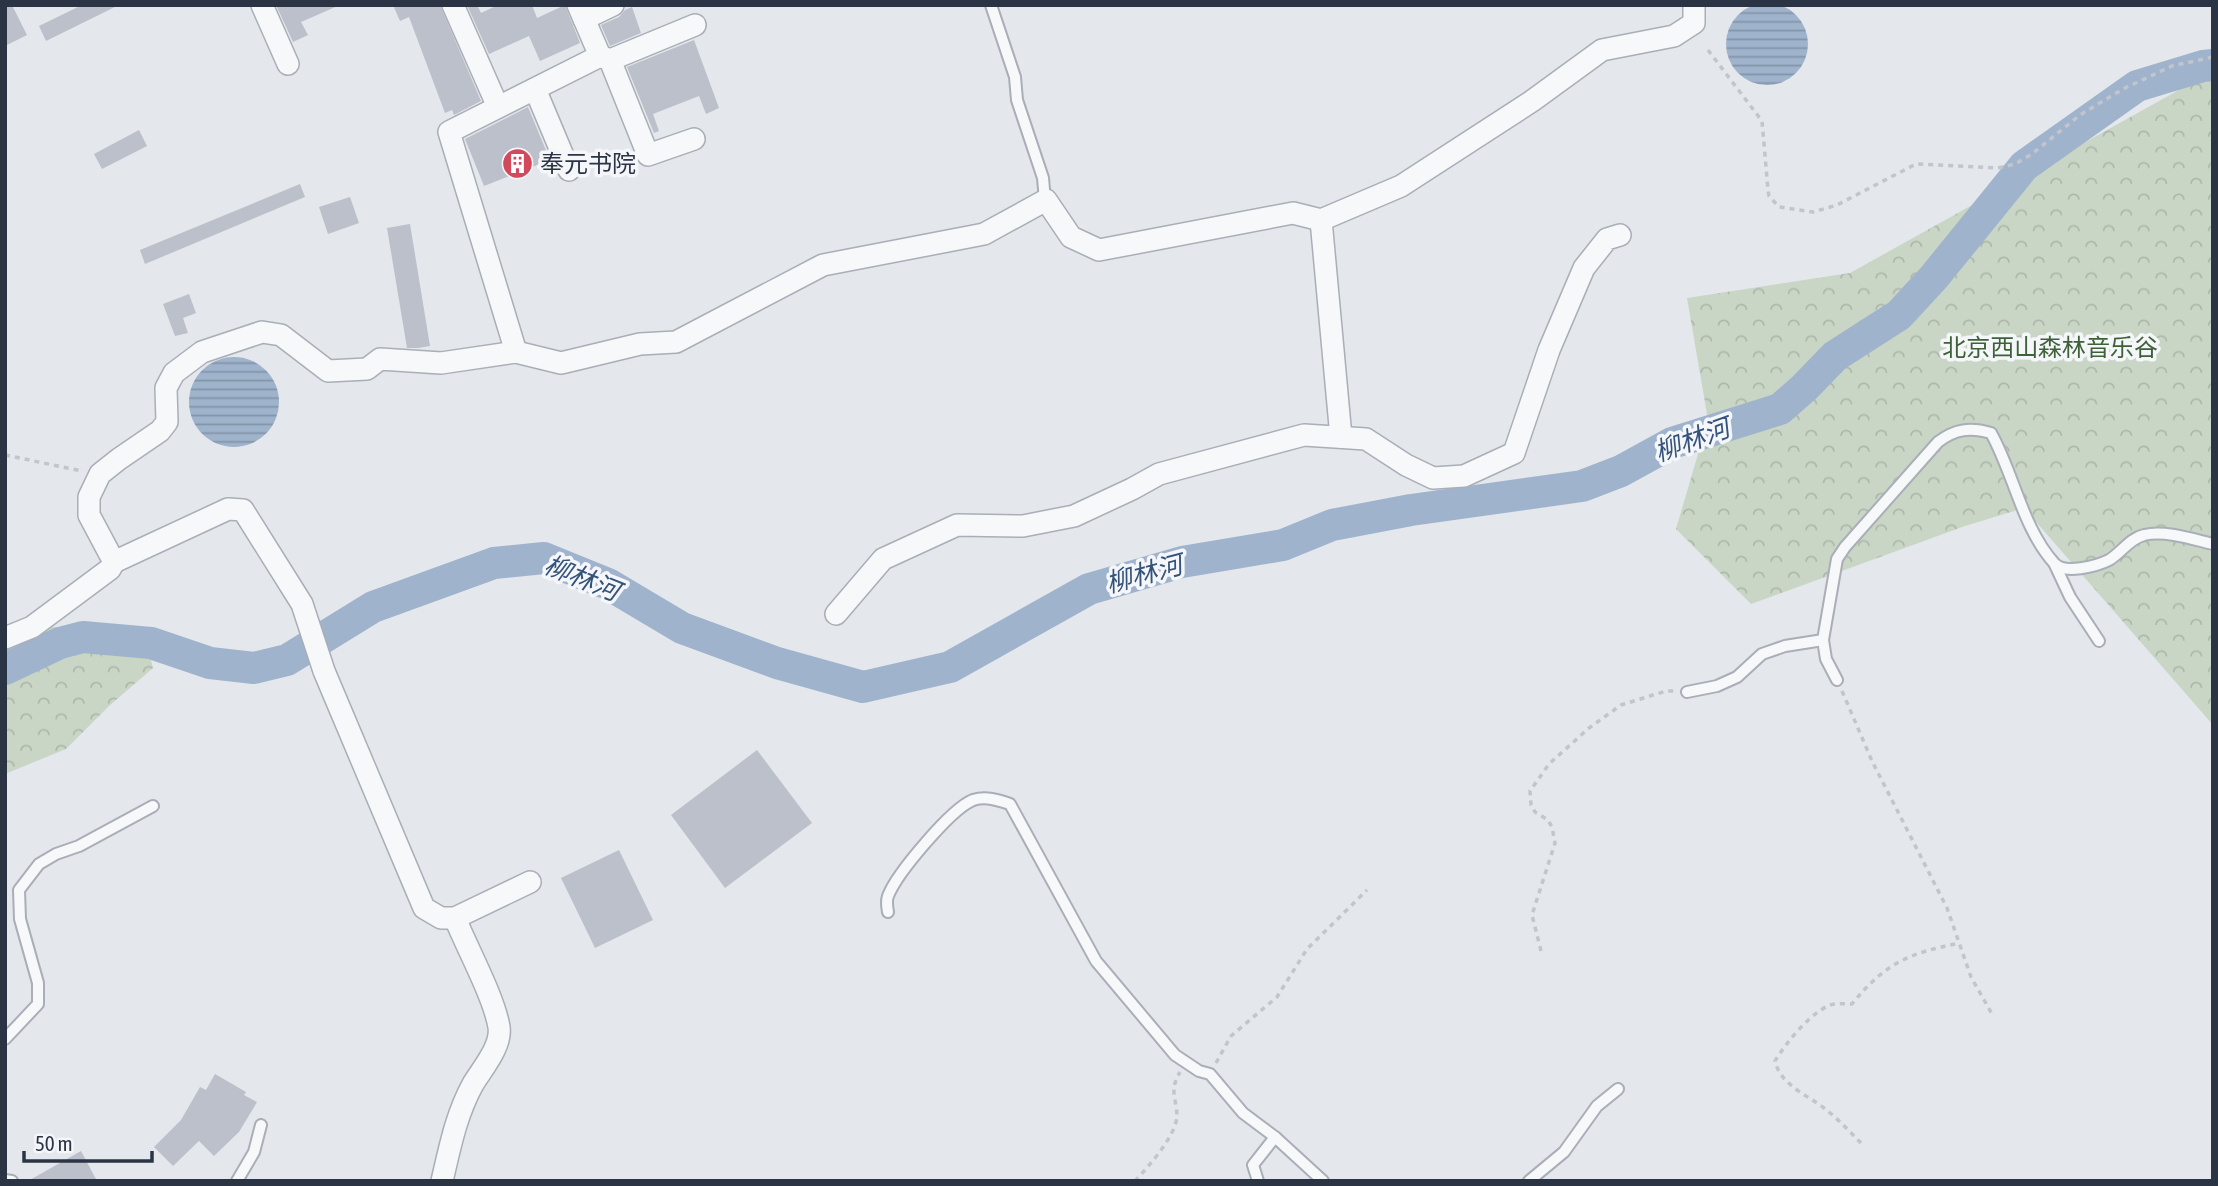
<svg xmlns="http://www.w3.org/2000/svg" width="2218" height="1186" font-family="'Asap Condensed','Noto Sans SC',sans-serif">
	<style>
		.forest { fill: url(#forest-crowns) }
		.water { fill: url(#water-rules) }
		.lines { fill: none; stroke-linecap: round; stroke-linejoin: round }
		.river { stroke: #9fb4cc; stroke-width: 32 }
		.building { fill: #bbc0ca }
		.lane-casing { stroke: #a9aeb7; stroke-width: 14 }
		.street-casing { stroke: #a9aeb7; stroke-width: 24 }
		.path { stroke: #c2c5cb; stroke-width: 3.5; stroke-dasharray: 5 5; stroke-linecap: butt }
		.lane { stroke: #f7f8fa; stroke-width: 10 }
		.street { stroke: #f7f8fa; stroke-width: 21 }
		.labels { text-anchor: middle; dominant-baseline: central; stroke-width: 7; stroke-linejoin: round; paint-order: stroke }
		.poi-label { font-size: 24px; fill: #2b3445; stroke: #f4f6f9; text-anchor: start }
		.park-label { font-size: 24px; fill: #3f6138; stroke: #f4f6f9 }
		.water-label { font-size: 26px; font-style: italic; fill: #34527a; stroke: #f4f6f9 }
	</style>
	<defs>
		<pattern id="forest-crowns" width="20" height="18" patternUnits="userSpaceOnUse" patternTransform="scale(1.75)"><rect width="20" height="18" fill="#c9d6c5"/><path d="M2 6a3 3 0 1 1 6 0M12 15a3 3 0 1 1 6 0" fill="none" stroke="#adb8ab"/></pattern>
		<pattern id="water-rules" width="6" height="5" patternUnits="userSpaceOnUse" patternTransform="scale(1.75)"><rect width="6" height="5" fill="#9fb4cc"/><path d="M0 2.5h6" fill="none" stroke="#8293a7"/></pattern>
	</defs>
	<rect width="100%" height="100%" fill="#e4e7ec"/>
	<g class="forest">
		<path d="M2213 71V725L2024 508 1965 526 1751 604 1676 529 1708 420 1687 298 1850 273Z"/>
		<path d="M50 627H87L148 649 153 668 109 706 66 749 5 774V641Z"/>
	</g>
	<g class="water">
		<circle cx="1767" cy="44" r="41"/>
		<circle cx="234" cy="402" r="45"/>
	</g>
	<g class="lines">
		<path class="river" d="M5 669 60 643 83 637 151 643 210 663 254 668 287 660 373 607 494 563 544 558 608 584 682 628 777 663 863 687 950 667 1089 589 1182 562 1283 545 1332 525 1411 510 1582 486 1621 471 1672 443 1780 409 1804 388 1835 356 1899 315 1934 277 2024 166 2137 86 2203 66 2213 65"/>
	</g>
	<g class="building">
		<path d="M5 5H12L27 35 5 46Z"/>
		<path d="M82 5H119L46 41 39 26Z"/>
		<path d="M276 5H340L301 22 308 35 293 42Z"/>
		<path d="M393 5H440L481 101 454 115 452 110 445 113 409 17 400 21Z"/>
		<path d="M467 5H477L481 13 498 5H532L537 18 565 5 580 43 540 61 529 36 489 54Z"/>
		<path d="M632 7 641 33 610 46 601 25 619 17 625 10Z"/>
		<path d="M694 40 719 108 706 114 699 96 653 114 659 131 654 133 627 67Z"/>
		<path d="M528 107 550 160 484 186 465 139Z"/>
		<path d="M139 130 147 146 102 169 94 154Z"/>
		<path d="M300 184 305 197 145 264 140 250Z"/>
		<path d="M350 197 359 223 328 234 319 207Z"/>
		<path d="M410 224 430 346 418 348H407L387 228Z"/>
		<path d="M189 294 196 313 183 318 188 333 175 336 163 304Z"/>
		<path d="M757 750 812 823 725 888 671 815Z"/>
		<path d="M619 850 653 920 595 948 561 878Z"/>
		<path d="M215 1074 246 1092 244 1095 257 1102 239 1132 214 1156 199 1141 173 1166 154 1147 181 1120 200 1087 206 1090Z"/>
		<path d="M81 1151 97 1181H28Z"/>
	</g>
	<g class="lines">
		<defs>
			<g id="lane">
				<path d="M991 5 1015 77 1017 100 1043 178 1045 201"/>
				<path d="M2055 565 2070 597 2099 641"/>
				<path d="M1837 680 1826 659 1823 640 1837 559 1845 547 1938 442C1955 429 1970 427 1991 433 2014 474 2022 527 2054 563 2064 575 2097 566 2109 560 2121 553 2130 538 2144 535 2165 530 2192 539 2213 544"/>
				<path d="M1687 692 1717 686 1737 677 1762 654 1785 646 1823 640"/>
				<path d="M888 912C887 906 886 901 888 896 897 873 951 809 973 800 986 796 998 800 1010 804L1096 961 1175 1055 1199 1071 1210 1074 1243 1113 1275 1137 1323 1181"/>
				<path d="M5 1039 38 1004V983L20 919 19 890 39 864 56 854 79 846 153 806"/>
				<path d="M5 1180 12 1181"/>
				<path d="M237 1181 254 1152 261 1125"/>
				<path d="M1258 1181 1253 1165 1275 1137"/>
				<path d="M1529 1181 1564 1152 1597 1106 1618 1089"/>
			</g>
			<g id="street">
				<path d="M262 5 288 64"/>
				<path d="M453 5 498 107"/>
				<path d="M584 19 613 5"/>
				<path d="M600 56 610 60 648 155 694 139"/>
				<path d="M610 60 695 25"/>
				<path d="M535 89 569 170"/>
				<path d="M1321 220 1341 437"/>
				<path d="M516 352 449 132 600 56 578 5"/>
				<path d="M114 562 89 515V497L100 474 119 459 160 431 167 422 166 388 174 373 202 352 262 332 281 335 328 371 367 369 380 359 441 363 516 352 561 363 640 344 676 342 823 265 984 234 1046 200 1071 237 1099 250 1293 213 1321 220 1401 186 1532 101 1602 50 1674 36 1694 23V5"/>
				<path d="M836 614 883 559 957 525 1023 526 1074 516 1132 489 1159 474 1304 435 1366 439 1406 465 1433 478 1464 476 1514 453 1549 350 1584 268 1607 239 1620 235"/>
				<path d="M5 638 32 627 110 569 114 562 228 509 243 510 302 604 324 671 424 908 441 918H455L530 882"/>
				<path d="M442 1181C450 1147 456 1115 473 1084 482 1069 502 1046 499 1027 494 997 467 948 455 918"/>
			</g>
		</defs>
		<use href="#lane" class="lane-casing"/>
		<use href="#street" class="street-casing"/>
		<g class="path">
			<path d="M1708 50 1762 121 1768 190 1769 196 1779 207 1813 212 1837 205 1916 164 1998 168 2015 164 2032 154 2080 115 2123 89 2172 66 2213 57"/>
			<path d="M5 455 82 471"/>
			<path d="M1842 691 1872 761 1947 908 1971 977 1992 1014"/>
			<path d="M1541 951 1532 915 1555 843 1552 827 1548 820 1535 812 1531 805 1530 791 1549 764 1589 728 1621 705 1666 691H1674"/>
			<path d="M1216 1063 1231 1036 1277 997 1307 949 1367 890"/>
			<path d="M1861 1143C1851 1133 1841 1122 1829 1112 1811 1096 1781 1087 1775 1061 1786 1043 1810 1013 1830 1005 1837 1003 1845 1004 1852 1004 1886 962 1910 953 1960 943"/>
			<path d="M1135 1181C1148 1167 1177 1135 1177 1115 1176 1096 1169 1091 1180 1072"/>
		</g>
		<use href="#lane" class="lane"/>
		<use href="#street" class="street"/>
	</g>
	<defs>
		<symbol id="building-disc" viewBox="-11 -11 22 22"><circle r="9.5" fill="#d1495b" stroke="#f4f6f9"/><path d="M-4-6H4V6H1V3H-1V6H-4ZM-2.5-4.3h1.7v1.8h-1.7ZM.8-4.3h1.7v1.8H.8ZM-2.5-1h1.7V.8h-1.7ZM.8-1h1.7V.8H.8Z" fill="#fff"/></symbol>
	</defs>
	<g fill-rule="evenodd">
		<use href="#building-disc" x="500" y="146" width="35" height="35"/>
	</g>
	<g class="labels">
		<g class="poi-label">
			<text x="540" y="163">奉元书院</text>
		</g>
		<g class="park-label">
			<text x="2050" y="347">北京西山森林音乐谷</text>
		</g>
		<g class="water-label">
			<text transform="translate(1692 440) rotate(-20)">柳林河</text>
			<text transform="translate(1144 574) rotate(-15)">柳林河</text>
			<text transform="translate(582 578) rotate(22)">柳林河</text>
		</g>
	</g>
	<rect width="2218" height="1186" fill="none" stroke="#2b3445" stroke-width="14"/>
	<path d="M24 1151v10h128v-10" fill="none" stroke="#2b3445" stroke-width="3.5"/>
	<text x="35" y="1151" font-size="21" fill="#2b3445" stroke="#f4f6f9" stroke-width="5" paint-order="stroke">50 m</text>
</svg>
